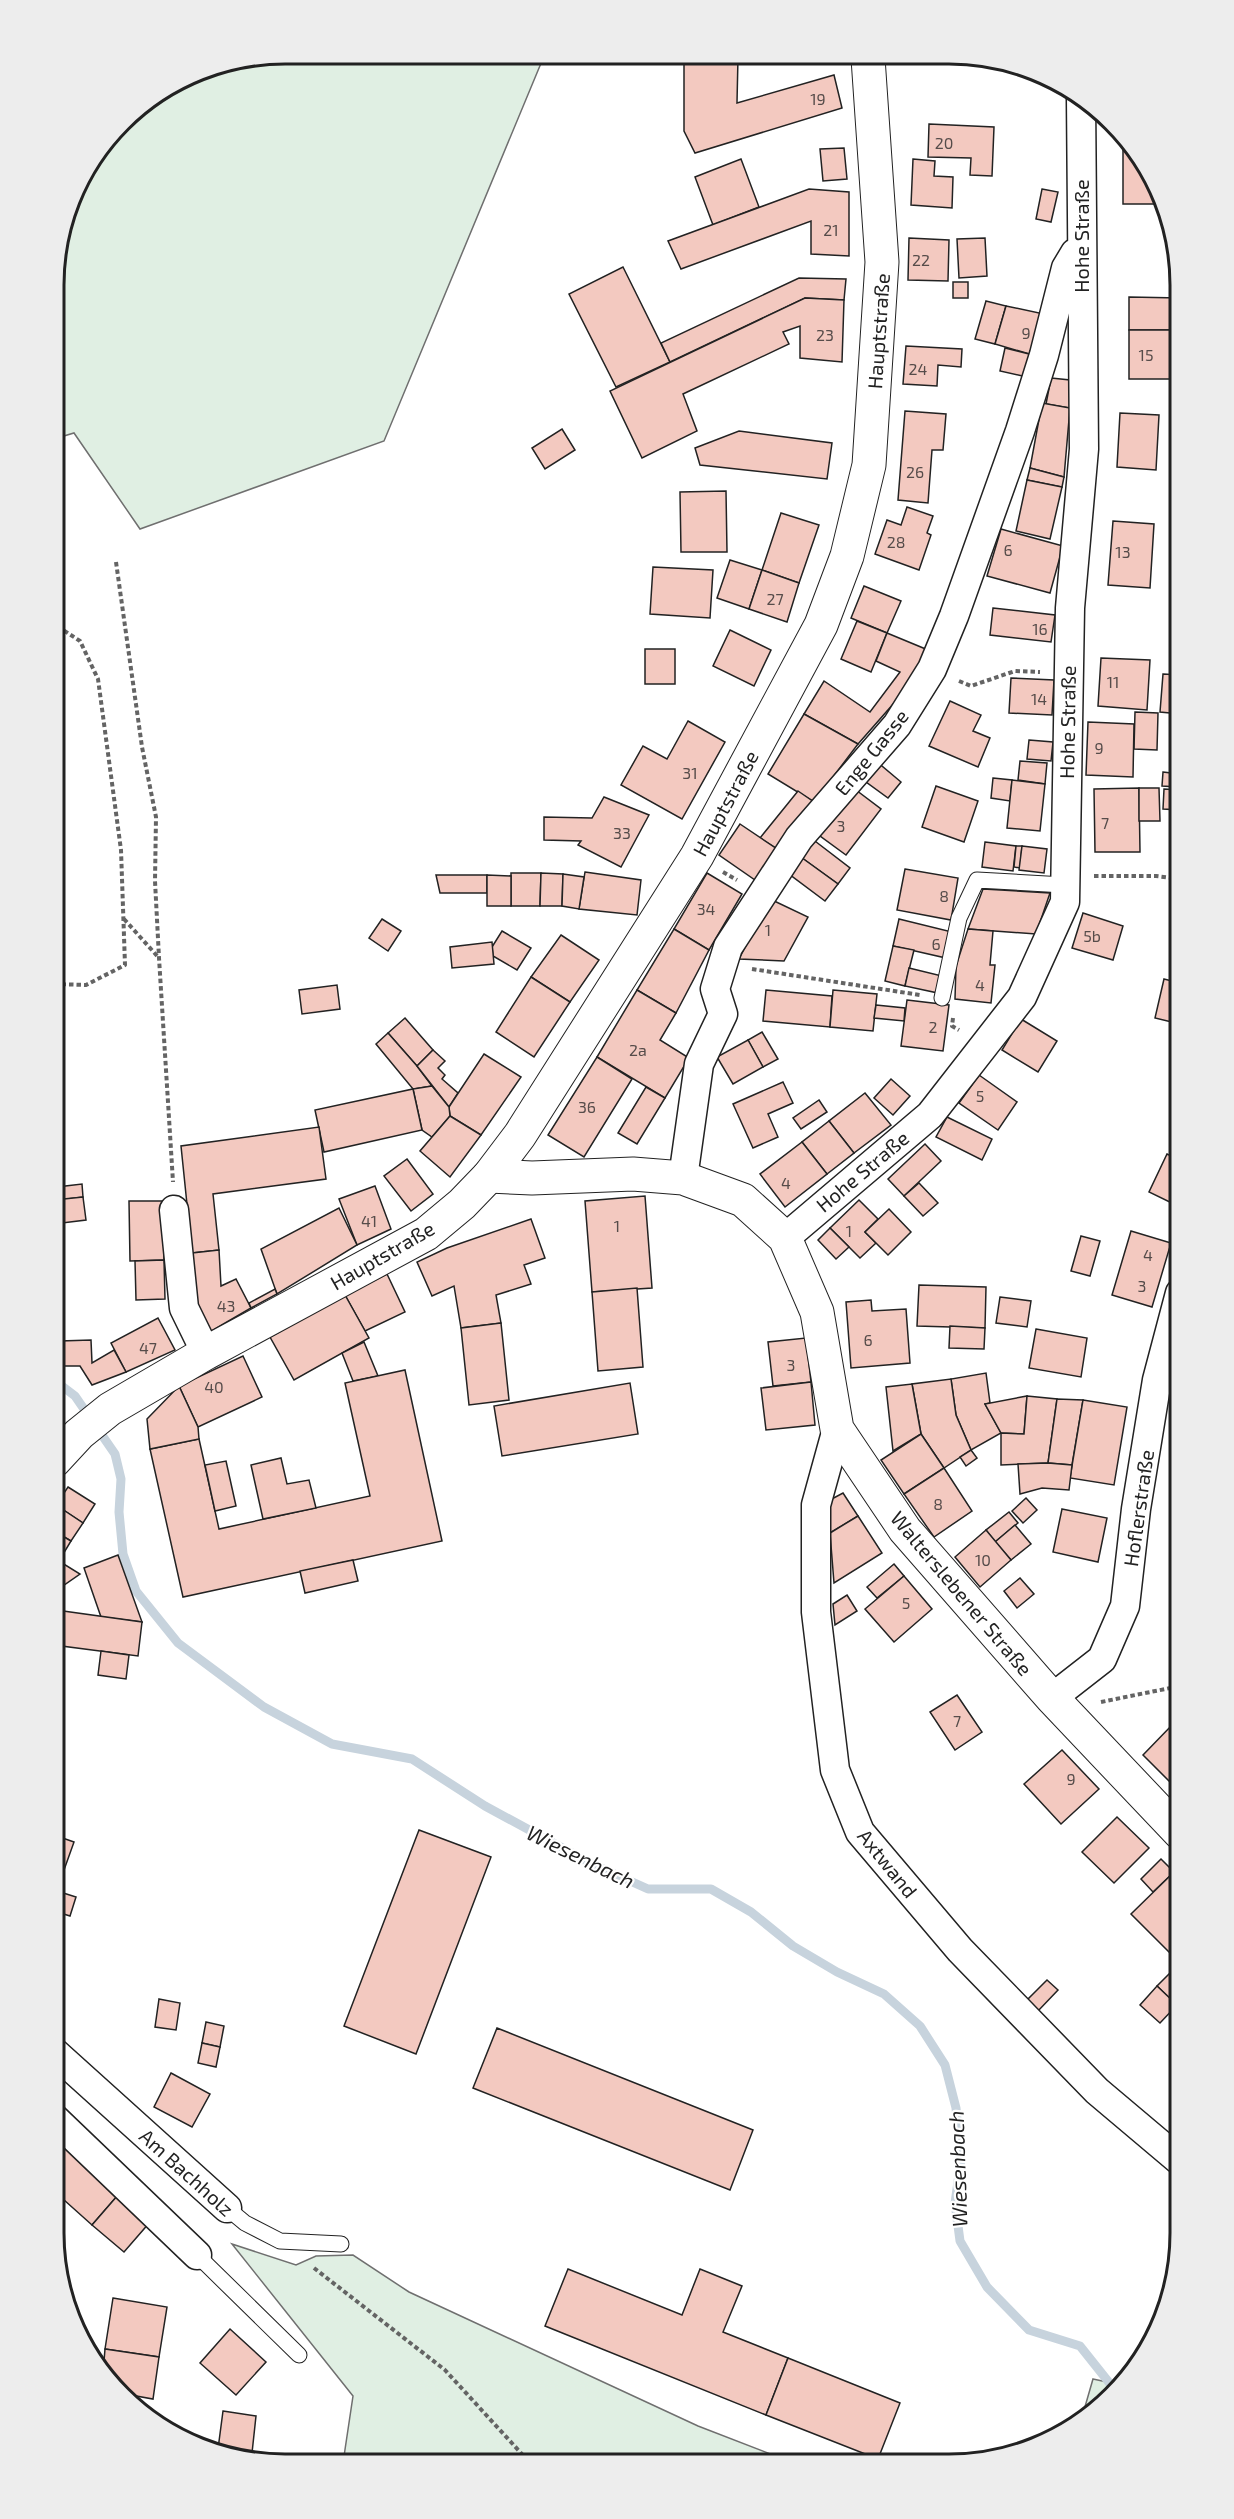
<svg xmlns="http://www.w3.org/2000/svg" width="1234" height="2519" font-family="'Exo 2',sans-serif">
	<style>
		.green { fill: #e0efe3; stroke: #6f6f6f; stroke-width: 1.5 }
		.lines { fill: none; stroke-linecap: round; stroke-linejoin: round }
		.stream { stroke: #c7d3dd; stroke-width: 9 }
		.building { fill: #f3c9c0; stroke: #222; stroke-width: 1.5 }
		.service-casing { stroke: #222; stroke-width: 17 }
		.minor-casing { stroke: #222; stroke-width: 31 }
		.tertiary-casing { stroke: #222; stroke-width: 35 }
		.path { stroke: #646464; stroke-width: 4; stroke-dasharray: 4.5 3; stroke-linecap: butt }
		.service { stroke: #fff; stroke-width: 15 }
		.minor { stroke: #fff; stroke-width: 28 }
		.tertiary { stroke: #fff; stroke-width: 33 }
		.labels { text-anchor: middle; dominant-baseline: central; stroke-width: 4.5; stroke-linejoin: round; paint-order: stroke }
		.number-label { font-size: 16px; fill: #564c4a }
		.street-label { font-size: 20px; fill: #222; stroke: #fff }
		.water-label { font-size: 21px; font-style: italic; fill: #222; stroke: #fff }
		.rim { fill: none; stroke: #222; stroke-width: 3 }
	</style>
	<rect width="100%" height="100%" fill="#fff"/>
	<g class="green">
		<path d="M286 54 544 56 384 441 140 529 74 433 54 439 55 270 78 183 133 112 197 72Z"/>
		<path d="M232 2244 296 2265 316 2256 353 2255 409 2292 698 2426 799 2465 343 2463 353 2396Z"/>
		<path d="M1093 2379 1121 2385 1080 2424Z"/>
	</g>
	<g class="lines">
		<path class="stream" d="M54 1380 75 1396 115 1454 121 1479 119 1512 123 1554 136 1591 178 1643 264 1707 332 1744 412 1759 485 1806 590 1863 648 1889H711L751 1912 793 1946 837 1972 884 1994 920 2026 945 2065 956 2108 961 2160 955 2203 960 2241 987 2287 1029 2330 1080 2346 1115 2390"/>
	</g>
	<g class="building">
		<path d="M684 56 738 57 737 103 834 75 842 108 695 153 684 131Z"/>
		<path d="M918 58H971V60L918 62Z"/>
		<path d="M929 124 994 127 992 176 970 175 971 158 928 157Z"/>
		<path d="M1123 136 1141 157 1164 204H1123Z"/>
		<path d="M844 148 847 179 823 181 820 149Z"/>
		<path d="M741 159 759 207 713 225 695 177Z"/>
		<path d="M913 159 935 161 934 176 953 177 952 208 911 205Z"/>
		<path d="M809 189 849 192V256L811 254V221L681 269 668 241Z"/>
		<path d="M1042 189 1058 192 1051 222 1036 219Z"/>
		<path d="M909 238 949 240 948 281 908 280Z"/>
		<path d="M985 238 987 276 959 278 957 239Z"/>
		<path d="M623 267 670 362 616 387 569 294Z"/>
		<path d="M799 278 846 279 844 300 805 298 670 362 661 343Z"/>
		<rect x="953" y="282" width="15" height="16"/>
		<path d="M1129 297 1180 298V330H1129Z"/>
		<path d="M805 298 844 300 842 362 800 358V326L783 332 789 344 683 394 697 431 642 458 610 391Z"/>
		<path d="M986 301 1006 306 995 344 975 339Z"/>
		<path d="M1006 306 1044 314 1033 355 995 344Z"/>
		<rect x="1129" y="330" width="51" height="49"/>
		<path d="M906 346 962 349 961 367 938 365 937 386 903 384Z"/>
		<path d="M1005 348 1033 355 1027 377 1000 371Z"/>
		<path d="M1051 378 1070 380V408L1046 404Z"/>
		<path d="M1042 403 1070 408 1064 477 1030 468Z"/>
		<path d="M905 411 946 414 943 450H932L928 503 898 500Z"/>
		<path d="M1120 413 1159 415 1156 470 1117 467Z"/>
		<path d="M562 429 575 450 545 469 532 448Z"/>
		<path d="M739 431 832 443 827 479 700 465 695 448Z"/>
		<path d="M1030 468 1064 477 1062 487 1027 480Z"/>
		<path d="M1027 480 1062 487 1050 539 1016 531Z"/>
		<path d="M726 491 727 552H681L680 492Z"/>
		<path d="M907 507 933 516 927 533 931 535 919 570 875 554 887 520 901 525Z"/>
		<path d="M781 513 819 525 799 583 762 570Z"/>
		<path d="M1113 521 1154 524 1150 588 1108 585Z"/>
		<path d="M1001 529 1063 546 1050 593 987 576Z"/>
		<path d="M730 560 762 570 749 609 717 598Z"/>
		<path d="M653 567 713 570 710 618 650 614Z"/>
		<path d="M762 570 799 583 787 622 749 609Z"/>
		<path d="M864 586 901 601 887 633 851 618Z"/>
		<path d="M993 608 1055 615 1051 642 990 635Z"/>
		<path d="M857 621 887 633 871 672 841 659Z"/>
		<path d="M730 630 771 650 754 686 713 666Z"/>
		<path d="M887 633 928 650 916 678 858 744 804 714 824 681 870 712 900 672 876 661Z"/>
		<rect x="645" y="649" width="30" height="35"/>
		<path d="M1101 658 1150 660 1147 710 1098 706Z"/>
		<path d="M1163 674 1180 675V714L1160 712Z"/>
		<path d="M1011 678 1054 680 1052 715 1009 713Z"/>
		<path d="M950 701 981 715 973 731 990 738 978 767 929 746Z"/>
		<path d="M1135 712 1158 713 1157 750 1134 749Z"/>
		<path d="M804 714 858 744 814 802 768 774Z"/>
		<path d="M688 721 725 742 682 819 621 785 643 746 667 759Z"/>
		<path d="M1088 722 1134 724 1133 777 1086 775Z"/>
		<path d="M1029 740 1053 742 1051 761 1027 759Z"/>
		<path d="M876 761 901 782 888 798 862 779Z"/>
		<path d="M1020 761 1047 763 1045 784 1018 780Z"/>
		<path d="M1163 772 1179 774 1178 787 1162 786Z"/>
		<path d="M993 778 1012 780 1010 801 991 798Z"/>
		<path d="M1012 780 1045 784 1040 831 1007 828Z"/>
		<path d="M936 786 978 801 964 842 922 827Z"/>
		<path d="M852 787 881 809 846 855 816 833Z"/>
		<path d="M1139 788 1140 852H1095L1094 789Z"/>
		<path d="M1139 788H1159L1160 821H1139Z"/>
		<path d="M1164 789 1180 790V810L1163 809Z"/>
		<path d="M798 791 814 802 777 849 760 838Z"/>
		<path d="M604 797 649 815 621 867 578 845 581 841 544 840V817L592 818Z"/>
		<path d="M740 824 777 849 755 880 719 855Z"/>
		<path d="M811 838 850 868 838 884 798 855Z"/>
		<path d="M985 842 1016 846 1013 871 982 867Z"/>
		<path d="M1016 846H1022L1020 868 1014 867Z"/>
		<path d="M1022 846 1047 849 1044 873 1019 870Z"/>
		<path d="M798 855 838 884 825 901 785 871Z"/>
		<path d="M905 869 958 878 951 920 897 910Z"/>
		<path d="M585 872 641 880 637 915 579 909Z"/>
		<path d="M511 873H541L540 906H511Z"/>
		<path d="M541 873 563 874 562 906H540Z"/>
		<path d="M707 873 742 894 709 950 674 929Z"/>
		<path d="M563 874 584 877 579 909 562 906Z"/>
		<path d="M436 875H487V893H440Z"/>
		<path d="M487 875 511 876V906H487Z"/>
		<path d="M983 889 1050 893 1036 934 968 929Z"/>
		<path d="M770 899 808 917 784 961 739 959Z"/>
		<path d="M1083 913 1123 926 1113 960 1072 948Z"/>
		<path d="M382 919 401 931 388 951 369 938Z"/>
		<path d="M899 919 952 932 946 958 893 946Z"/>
		<path d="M674 929 709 950 676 1013 637 990Z"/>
		<path d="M968 929 993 931 990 965H995L991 1003 955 999 956 966Z"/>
		<path d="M502 931 531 948 517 970 493 956 492 947Z"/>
		<path d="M561 935 599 960 570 1002 531 977Z"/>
		<path d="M492 942 494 964 452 968 450 947Z"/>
		<path d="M893 946 914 950 905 986 885 981Z"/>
		<path d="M909 968 942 976 938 993 905 986Z"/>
		<path d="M531 977 570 1002 534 1057 496 1032Z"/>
		<path d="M1164 979 1180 983V1024L1155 1018Z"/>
		<path d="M337 985 340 1009 302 1014 299 990Z"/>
		<path d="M637 990 676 1013 660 1040 689 1058 665 1098 597 1057Z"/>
		<path d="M766 990 832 996 830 1027 763 1021Z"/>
		<path d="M833 990 877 994 873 1031 830 1027Z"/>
		<path d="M907 1000 949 1005 943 1051 901 1046Z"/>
		<path d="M876 1005 905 1008 904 1021 874 1018Z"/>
		<path d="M405 1018 433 1050 417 1066 388 1033Z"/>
		<path d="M1021 1019 1057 1041 1038 1072 1002 1050Z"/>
		<path d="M762 1032 778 1059 763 1067 748 1040Z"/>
		<path d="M388 1033 417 1066 432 1086 413 1089 376 1044Z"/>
		<path d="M748 1040 763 1067 733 1084 717 1057Z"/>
		<path d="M433 1050 445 1061 438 1068 445 1075 442 1079 458 1093 449 1107 417 1066Z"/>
		<path d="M484 1054 521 1077 481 1135 450 1116 449 1107Z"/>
		<path d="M597 1057 632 1079 584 1157 548 1135Z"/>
		<path d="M979 1075 1017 1102 998 1130 959 1103Z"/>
		<path d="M891 1079 910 1096 893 1115 874 1098Z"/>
		<path d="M783 1082 793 1103 768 1114 778 1137 753 1148 733 1104Z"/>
		<path d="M432 1086 449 1107 450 1116 432 1137 422 1130 413 1089Z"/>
		<path d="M646 1087 665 1098 637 1144 618 1133Z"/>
		<path d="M413 1089 422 1130 324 1152 315 1110Z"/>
		<path d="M865 1093 891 1125 854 1153 829 1121Z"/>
		<path d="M819 1100 827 1112 801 1129 793 1118Z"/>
		<path d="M450 1116 481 1135 450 1177 420 1151Z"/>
		<path d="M947 1117 992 1139 982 1160 936 1137Z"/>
		<path d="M829 1121 854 1153 827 1174 802 1142Z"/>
		<path d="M319 1127 326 1179 213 1194 219 1250 192 1253 181 1146Z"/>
		<path d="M802 1142 827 1174 785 1207 760 1174Z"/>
		<path d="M925 1144 941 1161 904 1196 888 1179Z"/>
		<path d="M1167 1154 1180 1160V1207L1149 1192Z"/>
		<path d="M407 1159 433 1194 411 1211 384 1176Z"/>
		<path d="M54 1167 59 1200H54Z"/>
		<path d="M919 1183 938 1203 923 1216 904 1196Z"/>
		<path d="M82 1184 83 1197 59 1200 57 1187Z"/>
		<path d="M375 1186 391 1229 357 1245 339 1199Z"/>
		<path d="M645 1196 652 1288 592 1292 585 1201Z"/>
		<path d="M83 1197 86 1220 54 1224V1200Z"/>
		<path d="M859 1200 878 1219 865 1232 876 1243 860 1258 830 1228Z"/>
		<path d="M129 1201H163L164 1260 130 1261Z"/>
		<path d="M339 1208 357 1245 277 1294 261 1249Z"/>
		<path d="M889 1209 911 1232 888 1255 865 1232Z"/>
		<path d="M531 1219 545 1258 524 1265 531 1284 496 1295 501 1323 461 1328 454 1286 432 1296 417 1262 447 1248Z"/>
		<path d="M830 1228 849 1247 836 1259 818 1240Z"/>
		<path d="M1131 1231 1171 1243 1152 1307 1112 1295Z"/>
		<path d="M1081 1236 1100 1241 1090 1276 1071 1271Z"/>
		<path d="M219 1250 221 1286 236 1279 251 1308 208 1333 196 1300 192 1253Z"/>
		<path d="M164 1260 165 1299 136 1300 135 1261Z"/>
		<path d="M387 1274 405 1312 365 1331 345 1295Z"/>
		<path d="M919 1285 986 1287 985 1328 917 1326Z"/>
		<path d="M637 1288 643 1367 598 1371 592 1292Z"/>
		<path d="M275 1289 277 1294 251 1308 249 1303Z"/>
		<path d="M345 1295 369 1338 294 1380 270 1337Z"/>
		<path d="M1000 1297 1031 1301 1027 1327 996 1323Z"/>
		<path d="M871 1300 872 1311 906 1309 910 1363 851 1368 846 1302Z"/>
		<path d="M158 1318 175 1350 126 1372 111 1343Z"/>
		<path d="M501 1323 509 1400 469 1405 461 1328Z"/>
		<path d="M950 1326 985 1328 984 1349 949 1348Z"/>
		<path d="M1036 1329 1087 1338 1081 1377 1029 1368Z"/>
		<path d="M806 1338 811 1382 773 1386 768 1342Z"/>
		<path d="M91 1340 92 1363 114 1350 126 1372 92 1385 80 1366H62L60 1341Z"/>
		<path d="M364 1342 378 1376 353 1381 342 1353Z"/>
		<path d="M243 1356 262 1397 198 1427 179 1386Z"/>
		<path d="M405 1370 442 1541 183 1597 150 1449 199 1439 219 1529 370 1496 345 1383Z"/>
		<path d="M986 1373 990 1403 985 1404 1001 1433 971 1450 956 1415 951 1379Z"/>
		<path d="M951 1379 956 1415 971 1450 944 1468 921 1434 912 1384Z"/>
		<path d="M811 1382 815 1425 766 1430 761 1388Z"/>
		<path d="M630 1383 638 1434 502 1456 494 1406Z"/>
		<path d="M912 1384 921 1434 893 1451 886 1387Z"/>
		<path d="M179 1386 198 1427 199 1439 150 1449 147 1419Z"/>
		<path d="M1027 1396 1024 1434 1001 1433 985 1404Z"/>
		<path d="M1027 1396 1057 1399 1048 1463 1001 1465V1433L1024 1434Z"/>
		<path d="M1057 1399 1083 1400 1072 1465 1048 1463Z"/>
		<path d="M1083 1400 1127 1407 1114 1485 1070 1478Z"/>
		<path d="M921 1434 944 1468 904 1494 881 1460Z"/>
		<path d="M971 1450 977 1458 966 1466 960 1457Z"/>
		<path d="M281 1458 287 1484 309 1480 316 1508 263 1519 251 1465Z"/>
		<path d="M226 1461 236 1506 215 1511 205 1465Z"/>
		<path d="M1048 1463 1072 1465 1069 1490 1042 1488 1020 1494 1018 1464Z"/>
		<path d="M944 1468 972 1511 934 1537 904 1494Z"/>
		<path d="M68 1487 95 1504 83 1523 56 1505Z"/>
		<path d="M843 1493 858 1516 830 1533 828 1501Z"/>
		<path d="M1026 1498 1037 1510 1023 1523 1012 1511Z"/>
		<path d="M56 1505 83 1523 71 1541 54 1531Z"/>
		<path d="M1062 1509 1107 1518 1098 1562 1053 1552Z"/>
		<path d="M1009 1512 1018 1523 995 1542 986 1530Z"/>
		<path d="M858 1516 882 1553 834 1583 830 1533Z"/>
		<path d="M1015 1525 1031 1544 1011 1560 995 1542Z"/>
		<path d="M986 1530 1011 1560 980 1587 955 1557Z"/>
		<path d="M54 1531 71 1541 59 1561 54 1558Z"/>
		<path d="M118 1555 142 1622 101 1617 84 1568Z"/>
		<path d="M54 1558 80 1574 54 1592Z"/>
		<path d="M353 1560 358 1581 305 1593 300 1571Z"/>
		<path d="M894 1564 904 1576 877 1598 867 1587Z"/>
		<path d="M904 1576 932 1609 894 1642 865 1609Z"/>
		<path d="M1020 1578 1034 1594 1017 1608 1004 1591Z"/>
		<path d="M847 1595 857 1611 835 1625 833 1604Z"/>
		<path d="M56 1610 142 1622 138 1656 54 1645Z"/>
		<path d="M101 1651 129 1655 126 1679 98 1675Z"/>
		<path d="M957 1695 982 1732 955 1750 930 1712Z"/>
		<path d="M1174 1723 1180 1728V1785L1176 1788 1143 1755Z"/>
		<path d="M1062 1750 1099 1789 1061 1824 1024 1784Z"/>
		<path d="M54 1785 63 1788 54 1813Z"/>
		<path d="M1117 1817 1149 1848 1114 1883 1082 1852Z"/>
		<path d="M419 1830 491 1857 416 2054 344 2026Z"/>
		<path d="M54 1835 74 1842 54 1898Z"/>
		<path d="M1161 1859 1174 1872 1153 1892 1141 1879Z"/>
		<path d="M1174 1872 1180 1878V1950L1173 1956 1131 1914Z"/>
		<path d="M57 1891 76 1897 70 1916 54 1911Z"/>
		<path d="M1180 1963V2002L1177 2005 1157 1986Z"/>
		<path d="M1047 1980 1058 1990 1038 2011 1027 2000Z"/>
		<path d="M1157 1986 1177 2005 1160 2023 1140 2005Z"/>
		<path d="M159 1999 180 2003 176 2030 155 2027Z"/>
		<path d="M206 2022 224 2026 220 2047 202 2043Z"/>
		<path d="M497 2028 753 2130 730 2190 473 2088Z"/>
		<path d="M202 2043 220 2047 216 2067 198 2063Z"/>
		<path d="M171 2073 210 2094 192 2127 154 2107Z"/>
		<path d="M64 2147 118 2195 92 2225 54 2191V2155Z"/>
		<path d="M118 2195 150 2222 124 2252 92 2225Z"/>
		<path d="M568 2269 682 2315 700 2269 742 2286 723 2332 788 2358 766 2415 545 2326Z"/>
		<path d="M113 2298 167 2307 159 2357 105 2349Z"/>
		<path d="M230 2329 266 2362 236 2395 200 2363Z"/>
		<path d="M105 2349 159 2357 153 2399 120 2393 103 2373Z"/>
		<path d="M91 2358 104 2359 103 2373 93 2362Z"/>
		<path d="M788 2358 900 2403 878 2459 766 2415Z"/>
		<path d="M223 2411 256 2416 252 2453 218 2449Z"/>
	</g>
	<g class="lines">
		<defs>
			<g id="service">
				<path d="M942 998 959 918 977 880 1064 885"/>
				<path d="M227 2208 245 2223 280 2241 341 2244"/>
				<path d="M197 2255 299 2355"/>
			</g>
			<g id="minor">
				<path d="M683 1178 699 1064 723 1014 715 989 728 947 799 838 897 725 932 669 954 616 1020 431 1044 355 1066 268 1075 253"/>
				<path d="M174 1210 184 1308 206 1353"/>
				<path d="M785 1238 930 1115 1022 997 1065 902 1070 608 1084 449 1081 98"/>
				<path d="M837 1429 816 1505V1612L835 1770 860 1832 960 1950 1097 2091 1180 2161"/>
				<path d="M1052 1698 1102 1659 1125 1606 1136 1509 1157 1380 1180 1293"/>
				<path d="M54 2052 227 2208"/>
				<path d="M54 2118 197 2255"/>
			</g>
			<g id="tertiary">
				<path d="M489 1176 532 1178 633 1174 683 1178 743 1200 785 1238 817 1312 837 1429 905 1530 1052 1698 1180 1833"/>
				<path d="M54 1461 79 1434 110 1409 206 1353 426 1234 462 1204 489 1176 520 1135 697 856 821 625 847 556 869 465 882 262 868 58"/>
			</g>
		</defs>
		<use href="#service" class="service-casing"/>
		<use href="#minor" class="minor-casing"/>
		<use href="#tertiary" class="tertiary-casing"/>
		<g class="path">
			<path d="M116 562 142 747 156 817 155 881 159 958 173 1182"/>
			<path d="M959 681 971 686 1015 671 1040 672"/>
			<path d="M723 872 737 880"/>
			<path d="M1094 876H1156L1180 879"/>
			<path d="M124 919 159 958"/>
			<path d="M752 969 920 995"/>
			<path d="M54 984 86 985 125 965 121 850 98 679 80 641 54 624"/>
			<path d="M953 1018 952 1026 959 1030"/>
			<path d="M1101 1702 1180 1686"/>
			<path d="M314 2268 445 2370 531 2464"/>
		</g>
		<use href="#service" class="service"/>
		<use href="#minor" class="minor"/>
		<use href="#tertiary" class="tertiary"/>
	</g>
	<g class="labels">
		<g class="number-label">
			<text x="818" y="98">19</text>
			<text x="944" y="142">20</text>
			<text x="831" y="229">21</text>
			<text x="921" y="259">22</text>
			<text x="1026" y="332">9</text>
			<text x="825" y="334">23</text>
			<text x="1146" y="354">15</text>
			<text x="918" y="368">24</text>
			<text x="915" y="471">26</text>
			<text x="896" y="541">28</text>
			<text x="1008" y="549">6</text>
			<text x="1123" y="551">13</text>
			<text x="775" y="598">27</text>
			<text x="1040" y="628">16</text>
			<text x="1113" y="681">11</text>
			<text x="1039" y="698">14</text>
			<text x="1099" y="747">9</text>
			<text x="690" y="772">31</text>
			<text x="1105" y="822">7</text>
			<text x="841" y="825">3</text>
			<text x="622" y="832">33</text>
			<text x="944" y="895">8</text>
			<text x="706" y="908">34</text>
			<text x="768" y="929">1</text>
			<text x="1092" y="935">5b</text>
			<text x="936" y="943">6</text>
			<text x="980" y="984">4</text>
			<text x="933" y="1026">2</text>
			<text x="638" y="1049">2a</text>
			<text x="980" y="1095">5</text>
			<text x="587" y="1106">36</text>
			<text x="786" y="1182">4</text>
			<text x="369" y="1220">41</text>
			<text x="617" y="1225">1</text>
			<text x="849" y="1230">1</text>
			<text x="1148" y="1254">4</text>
			<text x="1142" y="1285">3</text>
			<text x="226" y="1305">43</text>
			<text x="868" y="1339">6</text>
			<text x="148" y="1347">47</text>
			<text x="791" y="1364">3</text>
			<text x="214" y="1386">40</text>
			<text x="938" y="1503">8</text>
			<text x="983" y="1559">10</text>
			<text x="906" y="1602">5</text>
			<text x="957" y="1720">7</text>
			<text x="1071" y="1778">9</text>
		</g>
		<g class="street-label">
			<text transform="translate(1081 236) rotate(-90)">Hohe Straße</text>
			<text transform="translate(878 331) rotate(-86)">Hauptstraße</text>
			<text transform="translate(1067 722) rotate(-89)">Hohe Straße</text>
			<text transform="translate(871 752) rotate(-51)">Enge Gasse</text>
			<text transform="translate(725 803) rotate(-62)">Hauptstraße</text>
			<text transform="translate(862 1171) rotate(-40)">Hohe Straße</text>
			<text transform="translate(382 1255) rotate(-30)">Hauptstraße</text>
			<text transform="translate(1138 1508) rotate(-82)">Hoflerstraße</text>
			<text transform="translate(962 1593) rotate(50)">Walterslebener Straße</text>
			<text transform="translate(888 1863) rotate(51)">Axtwand</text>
			<text transform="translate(187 2172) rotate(42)">Am Bachholz</text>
		</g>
		<g class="water-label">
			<text transform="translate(581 1856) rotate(26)">Wiesenbach</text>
			<text transform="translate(957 2169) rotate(-92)">Wiesenbach</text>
		</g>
	</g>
	<path d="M0 0H1234V2519H0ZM285 64H949A221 221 0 0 1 1170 285V2233A221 221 0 0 1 949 2454H285A221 221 0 0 1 64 2233V285A221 221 0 0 1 285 64Z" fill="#ededed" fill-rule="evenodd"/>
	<path class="rim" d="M285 64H949A221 221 0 0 1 1170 285V2233A221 221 0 0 1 949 2454H285A221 221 0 0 1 64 2233V285A221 221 0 0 1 285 64Z"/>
</svg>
